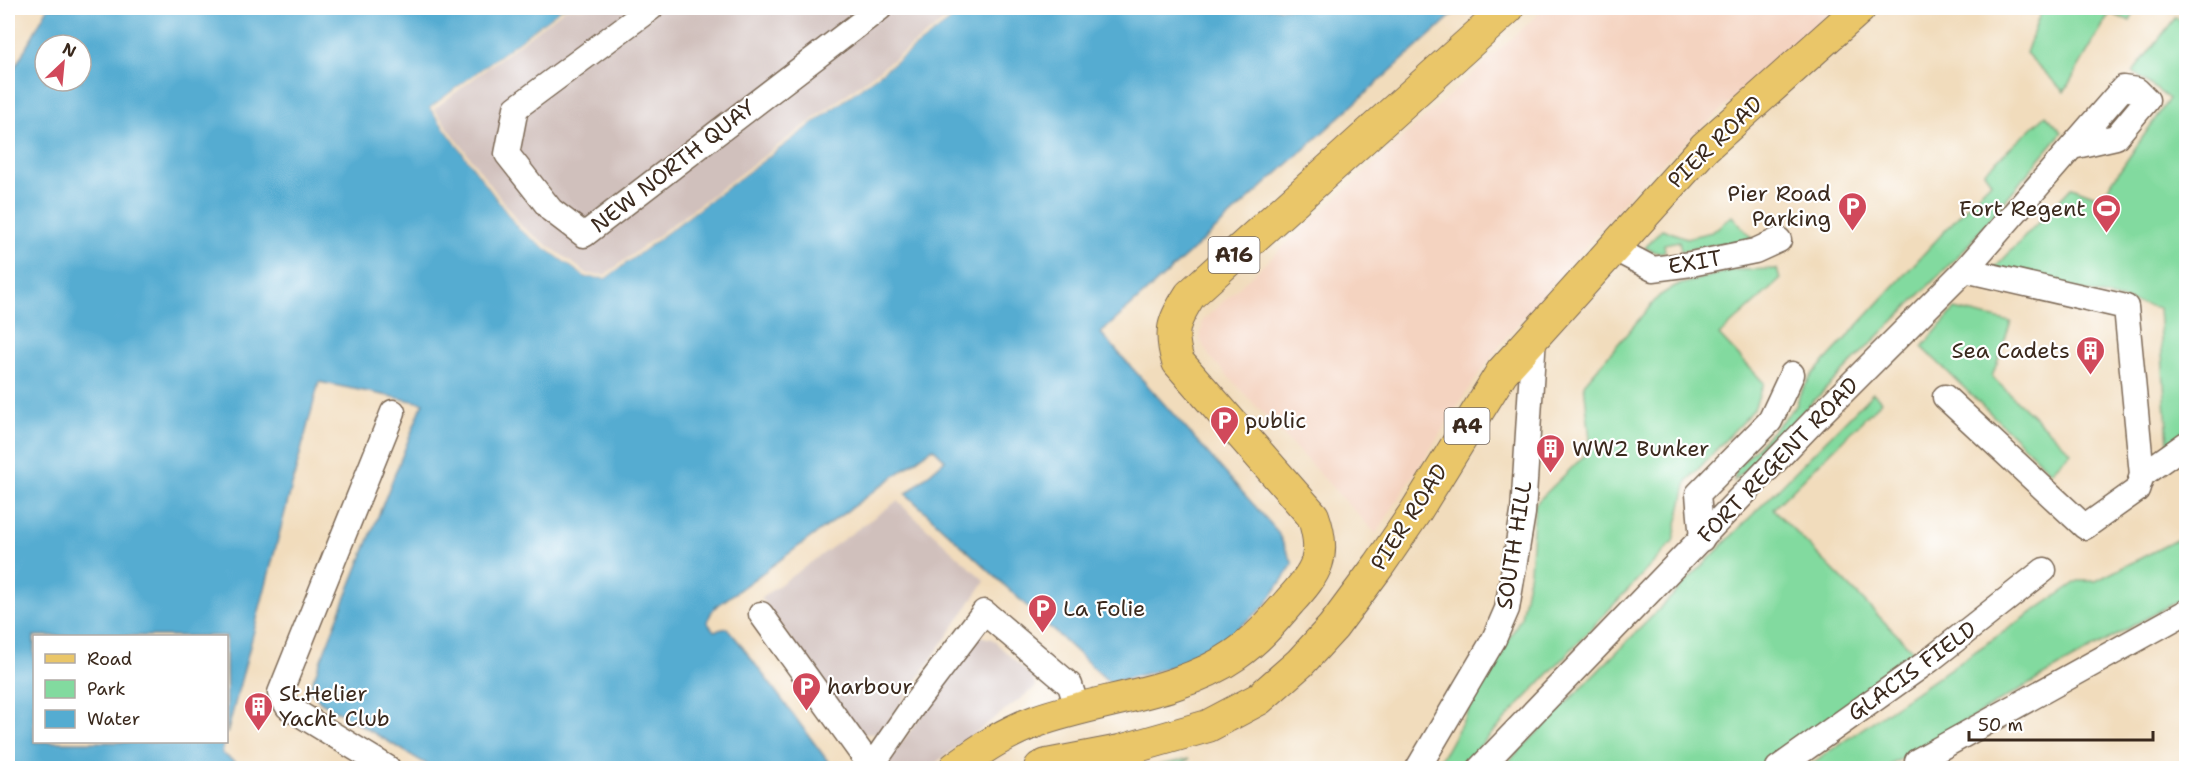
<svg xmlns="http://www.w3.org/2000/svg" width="2194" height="776" font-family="'Shantell Sans',sans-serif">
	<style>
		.built { fill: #f4d3c0 }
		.industrial { fill: #d0c0bc }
		.green { fill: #82da9f; stroke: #5e825e; stroke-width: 1.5 }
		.water { fill: #54acd1; stroke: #486b78; stroke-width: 1.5; fill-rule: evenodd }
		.pier { fill: #f1dcbc }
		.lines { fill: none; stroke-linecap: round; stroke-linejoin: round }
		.minor-casing { stroke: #7b6855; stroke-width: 27 }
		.major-casing { stroke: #7b6855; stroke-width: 34 }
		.minor { stroke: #fff; stroke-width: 24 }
		.major { stroke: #eac669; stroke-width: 32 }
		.labels { text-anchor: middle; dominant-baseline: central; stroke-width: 4.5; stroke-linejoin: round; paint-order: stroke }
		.shield { fill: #fff; stroke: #766a62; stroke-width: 1.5 }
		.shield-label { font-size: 21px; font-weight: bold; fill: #3b2a1e }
		.street-label { font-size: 22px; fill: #3b2a1e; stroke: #fff }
		.poi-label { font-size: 22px; fill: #3b2a1e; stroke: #fff; text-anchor: start }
	</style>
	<rect width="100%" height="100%" fill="#fff"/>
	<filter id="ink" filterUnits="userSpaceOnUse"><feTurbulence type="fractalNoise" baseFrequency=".0167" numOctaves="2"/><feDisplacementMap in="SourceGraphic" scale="12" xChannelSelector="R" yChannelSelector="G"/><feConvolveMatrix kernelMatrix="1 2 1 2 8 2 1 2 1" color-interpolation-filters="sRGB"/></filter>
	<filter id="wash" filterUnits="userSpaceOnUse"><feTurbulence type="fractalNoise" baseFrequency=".008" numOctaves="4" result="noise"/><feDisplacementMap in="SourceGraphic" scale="24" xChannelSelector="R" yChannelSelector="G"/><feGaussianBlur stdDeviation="1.35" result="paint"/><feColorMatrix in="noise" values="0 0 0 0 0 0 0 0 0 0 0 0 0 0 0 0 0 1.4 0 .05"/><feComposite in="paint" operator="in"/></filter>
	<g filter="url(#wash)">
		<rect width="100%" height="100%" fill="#f1dcbc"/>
		<path class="built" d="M1545 8H1835L1638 185 1504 340 1468 390 1376 534 1209 356 1200 339 1203 320Z"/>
		<g class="industrial">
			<path d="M563 8H967L606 278 586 277 519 229 430 108Z"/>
			<path d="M897 501 985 581 880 734H860L761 598Z"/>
			<path d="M979 636 992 639 1030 675 1036 687 929 768 884 767Z"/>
		</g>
		<g class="green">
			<path d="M2042 8H2136L2130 21 2110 13 2064 92 2026 53Z"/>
			<path d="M2176 17 2186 27V431L2168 444 2159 308 1993 270 2072 187 2101 198 2169 99 2133 72Z"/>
			<path d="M2046 115 2062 132 1963 251 1734 481 1736 469 1796 406 1800 393 1813 374 1976 197 1991 182 1984 172Z"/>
			<path d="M1732 216 1754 241 1742 247 1724 243 1681 251 1679 241 1664 244 1665 252H1655L1645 248 1662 229 1686 238 1712 232Z"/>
			<path d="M1777 269 1780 280 1719 335 1764 383 1754 409 1687 481 1673 542 1459 768H1433L1446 751 1521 617 1530 571 1535 504 1591 449 1584 384 1659 296 1675 286 1732 270Z"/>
			<path d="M1955 309 2011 322 1992 377 2071 452 2051 472 1922 347Z"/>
			<path d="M1873 393 1882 401 1773 509 1919 657 1765 768H1502Z"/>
			<path d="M2186 535V596L2050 672 1885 768H1805L2078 581H2096Z"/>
			<path d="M1189 759 1177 768H1145Z"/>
		</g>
		<path class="water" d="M48 8H563L430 108 519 229 586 277 606 278 967 8H1460L1101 333 1277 531 1293 564 1264 607 1198 660 1110 683 906 494 945 460 933 448 713 609 707 622 714 631 727 628 738 641 833 768H433L321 702 309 690 423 403 319 382 227 734 226 636H34V742H224L222 753 243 768H8V80ZM45 45H81V81H45Z"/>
		<path class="pier" d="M563 8H566L434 109 522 227 588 274 605 275 962 8H967L606 278 586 277 519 229 430 108Z"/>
	</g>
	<g filter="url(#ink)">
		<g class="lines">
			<defs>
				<g id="minor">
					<path d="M651 8 516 108 507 154 551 210 584 235 880 8"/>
					<path d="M1613 248 1653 269 1691 264 1755 251 1779 240"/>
					<path d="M1965 270 2126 307 2142 475 2186 444"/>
					<path d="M1945 397 2085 527 2137 490 2142 475"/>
					<path d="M1702 539 1698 494 1770 421 1792 374"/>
					<path d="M761 614 872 768"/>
					<path d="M1917 761 2186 612"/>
					<path d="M871 767 913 706 984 612 1070 685 1077 708"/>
					<path d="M388 768 288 707 280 693 393 412"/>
					<path d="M1418 768 1494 639 1507 609 1523 513 1534 336"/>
					<path d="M1480 768 1814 421 1965 270 2123 88 2137 90 2147 100 2116 137 2072 147"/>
					<path d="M1778 768 1930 660 2044 570"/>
				</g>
				<g id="major">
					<path d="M955 768C981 749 1006 732 1037 721 1101 698 1179 694 1235 655 1257 640 1273 621 1290 601 1317 572 1327 555 1313 516L1178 362C1169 331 1173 322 1190 295L1508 8"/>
					<path d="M1040 768 1047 765 1120 751 1208 726 1259 699 1300 663 1333 627 1379 565 1416 511 1502 372 1705 147 1860 8"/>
				</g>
			</defs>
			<use href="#minor" class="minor-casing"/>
			<use href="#major" class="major-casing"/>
			<use href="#minor" class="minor"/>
			<use href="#major" class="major"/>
		</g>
	</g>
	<defs>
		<symbol id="parking-pin" viewBox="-11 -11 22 30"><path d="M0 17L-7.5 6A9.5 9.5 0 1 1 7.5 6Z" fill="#d1495b" stroke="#fff"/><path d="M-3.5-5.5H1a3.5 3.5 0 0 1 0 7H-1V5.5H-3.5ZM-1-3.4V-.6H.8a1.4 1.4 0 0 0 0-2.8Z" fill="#fff"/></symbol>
		<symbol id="stadium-pin" viewBox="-11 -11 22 30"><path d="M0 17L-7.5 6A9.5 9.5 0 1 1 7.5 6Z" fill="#d1495b" stroke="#fff"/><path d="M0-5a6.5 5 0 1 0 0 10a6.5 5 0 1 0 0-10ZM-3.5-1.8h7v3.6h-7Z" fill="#fff"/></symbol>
		<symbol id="building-pin" viewBox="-11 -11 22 30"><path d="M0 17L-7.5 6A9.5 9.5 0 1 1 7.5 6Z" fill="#d1495b" stroke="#fff"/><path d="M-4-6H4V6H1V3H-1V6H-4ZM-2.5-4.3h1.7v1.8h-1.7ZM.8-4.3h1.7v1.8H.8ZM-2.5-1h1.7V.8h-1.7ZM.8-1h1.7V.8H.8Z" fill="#fff"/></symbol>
	</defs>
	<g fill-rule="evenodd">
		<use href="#parking-pin" x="1836" y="190" width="33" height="45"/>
		<use href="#stadium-pin" x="2090" y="192" width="33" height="45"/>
		<use href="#building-pin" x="2074" y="334" width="33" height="45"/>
		<use href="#parking-pin" x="1208" y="404" width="33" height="45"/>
		<use href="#building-pin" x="1534" y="432" width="33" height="45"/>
		<use href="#parking-pin" x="1026" y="592" width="33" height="45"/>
		<use href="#parking-pin" x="790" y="670" width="33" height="45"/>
		<use href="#building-pin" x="242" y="690" width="33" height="45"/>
	</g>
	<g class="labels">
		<g class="shield">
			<rect x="1208.5" y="237" width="51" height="36" rx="4.5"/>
			<rect x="1444.5" y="408" width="45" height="36" rx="4.5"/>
		</g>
		<g class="shield-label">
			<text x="1234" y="255">A16</text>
			<text x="1467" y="426">A4</text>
		</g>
		<g class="street-label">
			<text transform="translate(1715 142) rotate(-44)">PIER ROAD</text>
			<text transform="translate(673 166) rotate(-38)">NEW NORTH QUAY</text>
			<text transform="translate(1695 262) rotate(-10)">EXIT</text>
			<text transform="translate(1778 460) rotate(-46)">FORT REGENT ROAD</text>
			<text transform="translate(1409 517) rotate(-57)">PIER ROAD</text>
			<text transform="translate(1514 545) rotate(-81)">SOUTH HILL</text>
			<text transform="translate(1912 671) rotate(-36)">GLACIS FIELD</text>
		</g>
		<g class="poi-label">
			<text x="1831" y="193" text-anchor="end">Pier Road<tspan x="1831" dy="25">Parking</tspan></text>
			<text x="2086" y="208" text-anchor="end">Fort Regent</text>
			<text x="2070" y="350" text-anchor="end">Sea Cadets</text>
			<text x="1245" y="420">public</text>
			<text x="1572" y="448">WW2 Bunker</text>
			<text x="1063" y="608">La Folie</text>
			<text x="827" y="686">harbour</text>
			<text x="279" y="693">St.Helier<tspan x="279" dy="25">Yacht Club</tspan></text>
		</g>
	</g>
	<rect width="2194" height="776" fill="none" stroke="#fff" stroke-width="30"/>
	<rect x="33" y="635" width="195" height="108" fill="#ffffff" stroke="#b1aaa5" stroke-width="1.5"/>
	<rect x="45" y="654" width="30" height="9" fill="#eac669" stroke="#b1aaa5" stroke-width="1.5"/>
	<text x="87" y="665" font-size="18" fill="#3b2a1e">Road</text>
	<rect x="45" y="680" width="30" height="18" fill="#82da9f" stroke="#b1aaa5" stroke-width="1.5"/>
	<text x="87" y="695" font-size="18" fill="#3b2a1e">Park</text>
	<rect x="45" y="710" width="30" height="18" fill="#54acd1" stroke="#b1aaa5" stroke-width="1.5"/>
	<text x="87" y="725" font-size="18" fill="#3b2a1e">Water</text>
	<g transform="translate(63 63) rotate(26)"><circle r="28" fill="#ffffff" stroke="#b1aaa5" stroke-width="1.5"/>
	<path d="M0-4.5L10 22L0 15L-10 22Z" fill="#d1495b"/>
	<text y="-9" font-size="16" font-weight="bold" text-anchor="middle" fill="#3b2a1e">N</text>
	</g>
	<path d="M1969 731v9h184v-9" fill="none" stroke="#3b2a1e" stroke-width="3"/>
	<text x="1978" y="731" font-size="18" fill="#3b2a1e" stroke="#ffffff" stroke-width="4.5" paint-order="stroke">50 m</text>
</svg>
